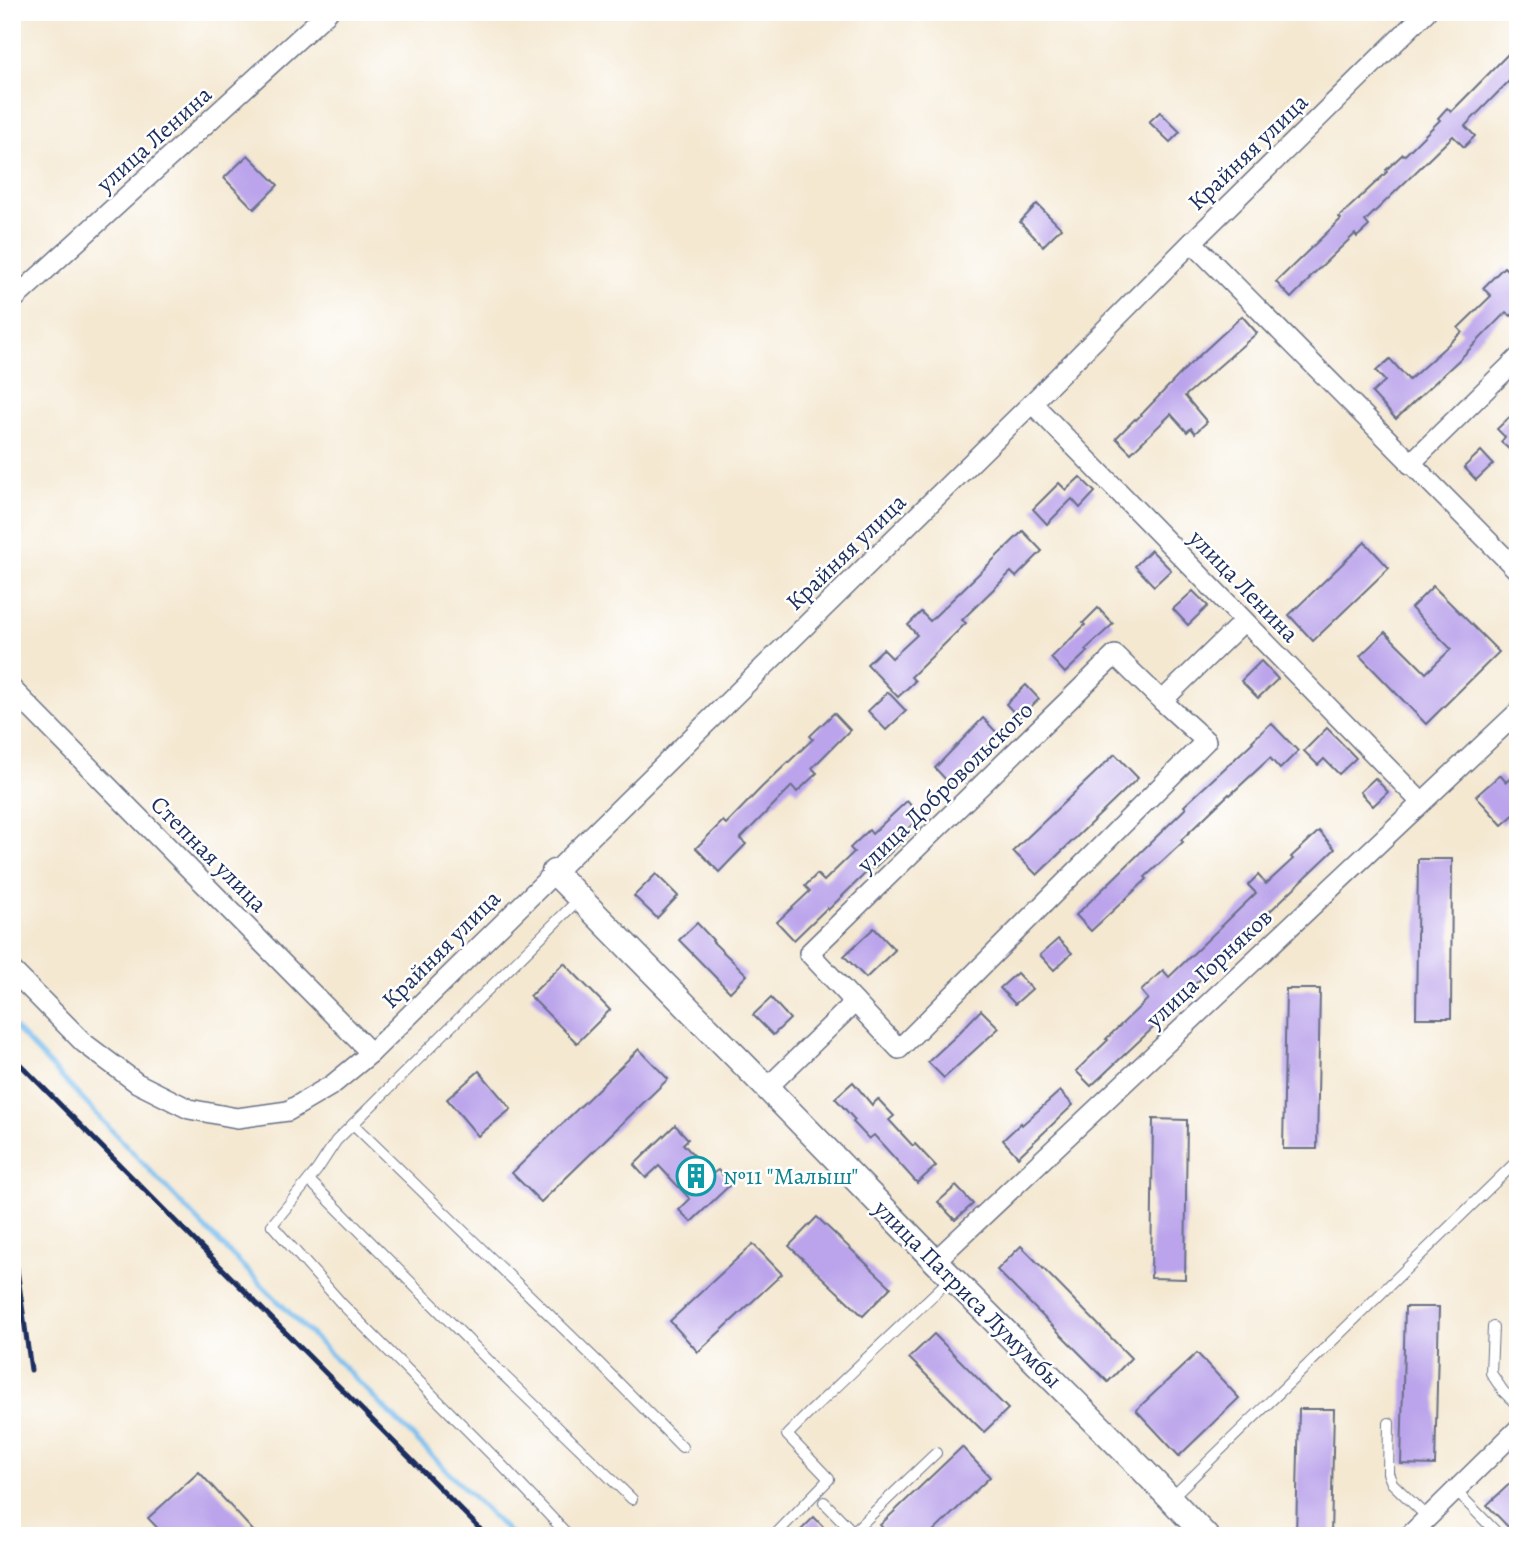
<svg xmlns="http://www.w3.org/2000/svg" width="1530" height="1548" font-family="Alegreya,serif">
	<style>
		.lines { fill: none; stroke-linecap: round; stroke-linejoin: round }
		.stream { stroke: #76bced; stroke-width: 5 }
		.building { fill: #bba4eb }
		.service-casing { stroke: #677086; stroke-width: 12 }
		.minor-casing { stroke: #677086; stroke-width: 22 }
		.tertiary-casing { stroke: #677086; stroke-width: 27 }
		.service { stroke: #fff; stroke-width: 10 }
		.minor { stroke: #fff; stroke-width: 19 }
		.tertiary { stroke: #fff; stroke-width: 24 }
		.rail { stroke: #1b2f5e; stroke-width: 5 }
		.labels { text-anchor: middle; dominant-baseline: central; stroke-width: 5; stroke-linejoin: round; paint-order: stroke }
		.street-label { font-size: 24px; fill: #1b2f5e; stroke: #fff }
		.culture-label { font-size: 24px; fill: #0d838f; stroke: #fff; text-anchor: start }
	</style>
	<rect width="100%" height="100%" fill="#fff"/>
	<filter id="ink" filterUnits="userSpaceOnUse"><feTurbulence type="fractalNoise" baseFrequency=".0143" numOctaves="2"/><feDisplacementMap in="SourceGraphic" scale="14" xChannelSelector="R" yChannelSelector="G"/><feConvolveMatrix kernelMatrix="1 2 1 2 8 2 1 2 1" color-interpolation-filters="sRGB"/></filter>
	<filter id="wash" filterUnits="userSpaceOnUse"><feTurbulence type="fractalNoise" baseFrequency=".00686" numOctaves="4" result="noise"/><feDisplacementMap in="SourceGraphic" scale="28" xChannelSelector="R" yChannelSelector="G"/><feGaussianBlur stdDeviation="1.57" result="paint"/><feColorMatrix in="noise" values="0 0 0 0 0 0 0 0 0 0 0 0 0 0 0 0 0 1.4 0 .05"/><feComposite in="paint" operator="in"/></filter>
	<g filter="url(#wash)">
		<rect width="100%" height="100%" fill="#f4e8d1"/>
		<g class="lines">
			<path class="stream" d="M12 1025 195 1218 512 1536"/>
		</g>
		<g id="blocks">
			<g class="building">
				<path d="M1518 44V72L1465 126 1475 136 1464 147 1453 136 1365 221 1369 226 1357 237 1355 234 1309 278 1310 279 1291 298 1276 282 1341 219 1339 217 1387 172 1386 170 1403 154 1405 155 1440 120 1438 118 1447 108 1451 112Z"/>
				<path d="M1160 112 1180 132 1170 142 1149 122Z"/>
				<path d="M248 155 278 185 254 209 224 178Z"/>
				<path d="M1037 204 1061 228 1043 246 1020 222Z"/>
				<path d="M1504 267 1518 281V309L1511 316 1506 312 1461 358 1396 419 1372 393 1385 381 1376 371 1390 359 1409 380 1462 332 1458 328 1491 296 1483 288Z"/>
				<path d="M1242 316 1257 333 1185 396 1207 422 1195 433 1191 428 1187 432 1171 414 1131 453 1116 438 1135 419 1136 420 1187 367Z"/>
				<path d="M1518 409V451L1514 447 1511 451 1501 442 1505 437 1497 429Z"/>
				<path d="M1481 451 1493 464 1476 480 1464 467Z"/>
				<path d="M1080 477 1095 492 1080 508 1072 499 1047 524 1033 509 1059 483 1066 490Z"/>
				<path d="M1023 531 1042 551 1016 577 1011 572 962 620 966 623 911 677 915 681 898 697 867 664 883 649 892 658 917 635 908 625 921 612 930 621Z"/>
				<path d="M1365 542 1389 568 1313 641 1289 615Z"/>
				<path d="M1151 550 1171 570 1154 586 1135 566Z"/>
				<path d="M1433 586 1499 652 1426 724 1360 656 1385 632 1426 673 1451 649 1411 608Z"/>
				<path d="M1193 591 1208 606 1188 625 1173 609Z"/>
				<path d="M1098 608 1113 624 1085 650 1087 652 1065 673 1051 658 1085 625 1083 623Z"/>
				<path d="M1261 661 1278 679 1258 698 1241 681Z"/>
				<path d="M1026 685 1039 699 1019 718 1006 704Z"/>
				<path d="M888 692 906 711 886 730 868 711Z"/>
				<path d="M834 713 850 730 812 768 817 773 797 792 792 786 740 839 746 844 719 872 696 848 723 821 726 824 762 787 813 739 810 736Z"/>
				<path d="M983 718 999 735 950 784 935 768Z"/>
				<path d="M1271 723 1298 751 1280 769 1270 758 1230 795 1229 794 1181 840 1183 842 1145 877 1147 879 1091 931 1076 915 1186 808 1184 806 1253 742 1252 741Z"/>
				<path d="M1327 728 1356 758 1339 774 1324 759 1318 765 1304 751Z"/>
				<path d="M1115 754 1138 778 1037 875 1013 851Z"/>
				<path d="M1518 772V811L1502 825 1476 796 1500 775 1506 782Z"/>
				<path d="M1375 778 1388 792 1373 806 1360 792Z"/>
				<path d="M907 801 921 817 907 830 910 834 874 868 872 867 828 910 827 908 794 940 777 922 810 891 805 886 817 874 824 881 854 852 850 848 869 830 872 834Z"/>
				<path d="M1319 831 1335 849 1222 957V958L1184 995 1186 997 1091 1086 1076 1071 1108 1040 1106 1039 1148 999 1141 991 1163 970 1169 977 1256 893 1248 885 1258 875 1266 884 1293 859 1291 857Z"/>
				<path d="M1418 859H1452L1451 1018H1416Z"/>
				<path d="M656 874 678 896 657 918 634 896Z"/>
				<path d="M697 923 713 940 712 941 747 975 730 992 679 940Z"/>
				<path d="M874 928 895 950 866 978 844 956Z"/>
				<path d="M1058 939 1072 953 1054 970 1040 955Z"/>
				<path d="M564 963 610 1010 577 1043 530 996Z"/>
				<path d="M1017 973 1032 989 1015 1004 1000 988Z"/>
				<path d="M1286 989H1320L1317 1149H1283Z"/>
				<path d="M771 998 790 1019 773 1035 753 1015Z"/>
				<path d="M981 1010 999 1028 944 1078 928 1062 957 1035Z"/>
				<path d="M639 1049 668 1079 541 1202 512 1173Z"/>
				<path d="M479 1071 511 1109 478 1136 447 1099Z"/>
				<path d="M853 1082 872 1105 878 1099 894 1116 889 1120 913 1146 915 1144 936 1166 917 1183 874 1135 869 1139 853 1122 855 1120 835 1098Z"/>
				<path d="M1060 1091 1073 1105 1018 1157 1003 1140 1021 1123 1022 1125Z"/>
				<path d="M1153 1119 1187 1120 1185 1279 1151 1278Z"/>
				<path d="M675 1125 688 1139 683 1144 712 1174 718 1170 731 1184 691 1222 679 1210 690 1199 659 1166 646 1178 634 1165Z"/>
				<path d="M956 1186 973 1204 955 1220 938 1202Z"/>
				<path d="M817 1217 891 1287 863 1316 789 1246Z"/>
				<path d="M753 1244 782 1274 698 1352 670 1321Z"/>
				<path d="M1021 1246 1131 1358 1108 1382 997 1270Z"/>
				<path d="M1405 1307H1439L1435 1465 1401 1464Z"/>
				<path d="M934 1334 1008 1409 984 1432 909 1358Z"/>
				<path d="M1197 1353 1239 1398 1179 1456 1136 1410Z"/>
				<path d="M1299 1409H1334L1331 1536H1296Z"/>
				<path d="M962 1447 990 1477 929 1536H890L880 1525Z"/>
				<path d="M199 1472 258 1536H165L148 1518Z"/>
				<path d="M1518 1476V1536H1517L1487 1505Z"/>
				<path d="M814 1517 832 1536H795Z"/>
			</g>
		</g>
	</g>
	<g filter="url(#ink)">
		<use href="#blocks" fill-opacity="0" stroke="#677086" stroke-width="2"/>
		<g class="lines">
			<defs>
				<g id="service">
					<path d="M353 1124 599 1363 682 1447"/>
					<path d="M309 1180 492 1364 632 1499"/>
					<path d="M1493 1327 1491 1373 1503 1391 1518 1406"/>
					<path d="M1389 1423 1388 1473 1392 1483 1427 1517"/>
					<path d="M1455 1490 1500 1536"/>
					<path d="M1171 1498 1518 1160"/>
					<path d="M824 1502 856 1535"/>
					<path d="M853 1532 936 1453"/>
					<path d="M569 1536 494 1457 342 1304 272 1225 317 1170 336 1141 580 898"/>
					<path d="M774 1536 829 1479 787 1435 811 1411 951 1278"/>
					<path d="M1181 1536 1194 1524"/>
				</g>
				<g id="minor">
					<path d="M1192 242 1518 571"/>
					<path d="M12 301 328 12"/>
					<path d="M1032 403 1421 802"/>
					<path d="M1410 464 1518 358"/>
					<path d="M12 689 371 1053"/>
					<path d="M12 970 84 1043 137 1083 189 1109 237 1118 288 1111 332 1085 371 1053 1032 403 1192 242 1426 12"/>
					<path d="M855 1002 899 1049 1206 741 1162 701"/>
					<path d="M767 1088 855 1002 809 953 1115 655 1162 701 1244 621"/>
					<path d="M935 1261 1518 712"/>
					<path d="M1409 1536 1518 1429"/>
				</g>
				<path id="tertiary" d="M554 872 767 1088 935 1261 1143 1470 1206 1536"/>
			</defs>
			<use href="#service" class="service-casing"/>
			<use href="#minor" class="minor-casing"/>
			<use href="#tertiary" class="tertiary-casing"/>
			<use href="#service" class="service"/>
			<use href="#minor" class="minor"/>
			<use href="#tertiary" class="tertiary"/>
			<g class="rail">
				<path d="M12 1056 487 1536"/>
				<path d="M12 1249 16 1262 31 1370"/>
			</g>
		</g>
	</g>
	<defs>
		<symbol id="building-ring" viewBox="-11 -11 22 22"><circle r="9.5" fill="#fff" stroke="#0f9aa8" stroke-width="1.5"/><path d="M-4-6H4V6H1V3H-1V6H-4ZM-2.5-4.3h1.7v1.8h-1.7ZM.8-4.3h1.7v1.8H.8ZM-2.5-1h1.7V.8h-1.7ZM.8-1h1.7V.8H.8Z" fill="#0f9aa8"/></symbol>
	</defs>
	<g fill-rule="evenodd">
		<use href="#building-ring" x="674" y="1154" width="44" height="44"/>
	</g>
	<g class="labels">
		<g class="street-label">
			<text transform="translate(154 139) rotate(-42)">улица Ленина</text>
			<text transform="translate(1248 152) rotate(-44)">Крайняя улица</text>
			<text transform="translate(846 552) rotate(-44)">Крайняя улица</text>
			<text transform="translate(1244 586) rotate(46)">улица Ленина</text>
			<text transform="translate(945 787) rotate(-44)">улица Добровольского</text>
			<text transform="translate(209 854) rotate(45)">Степная улица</text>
			<text transform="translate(441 949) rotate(-45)">Крайняя улица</text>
			<text transform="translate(1209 968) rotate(-43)">улица Горняков</text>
			<text transform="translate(968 1294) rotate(45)">улица Патриса Лумумбы</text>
		</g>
		<g class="culture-label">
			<text x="723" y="1176">№11 "Малыш"</text>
		</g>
	</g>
	<rect width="1530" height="1548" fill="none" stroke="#fff" stroke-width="42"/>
</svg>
